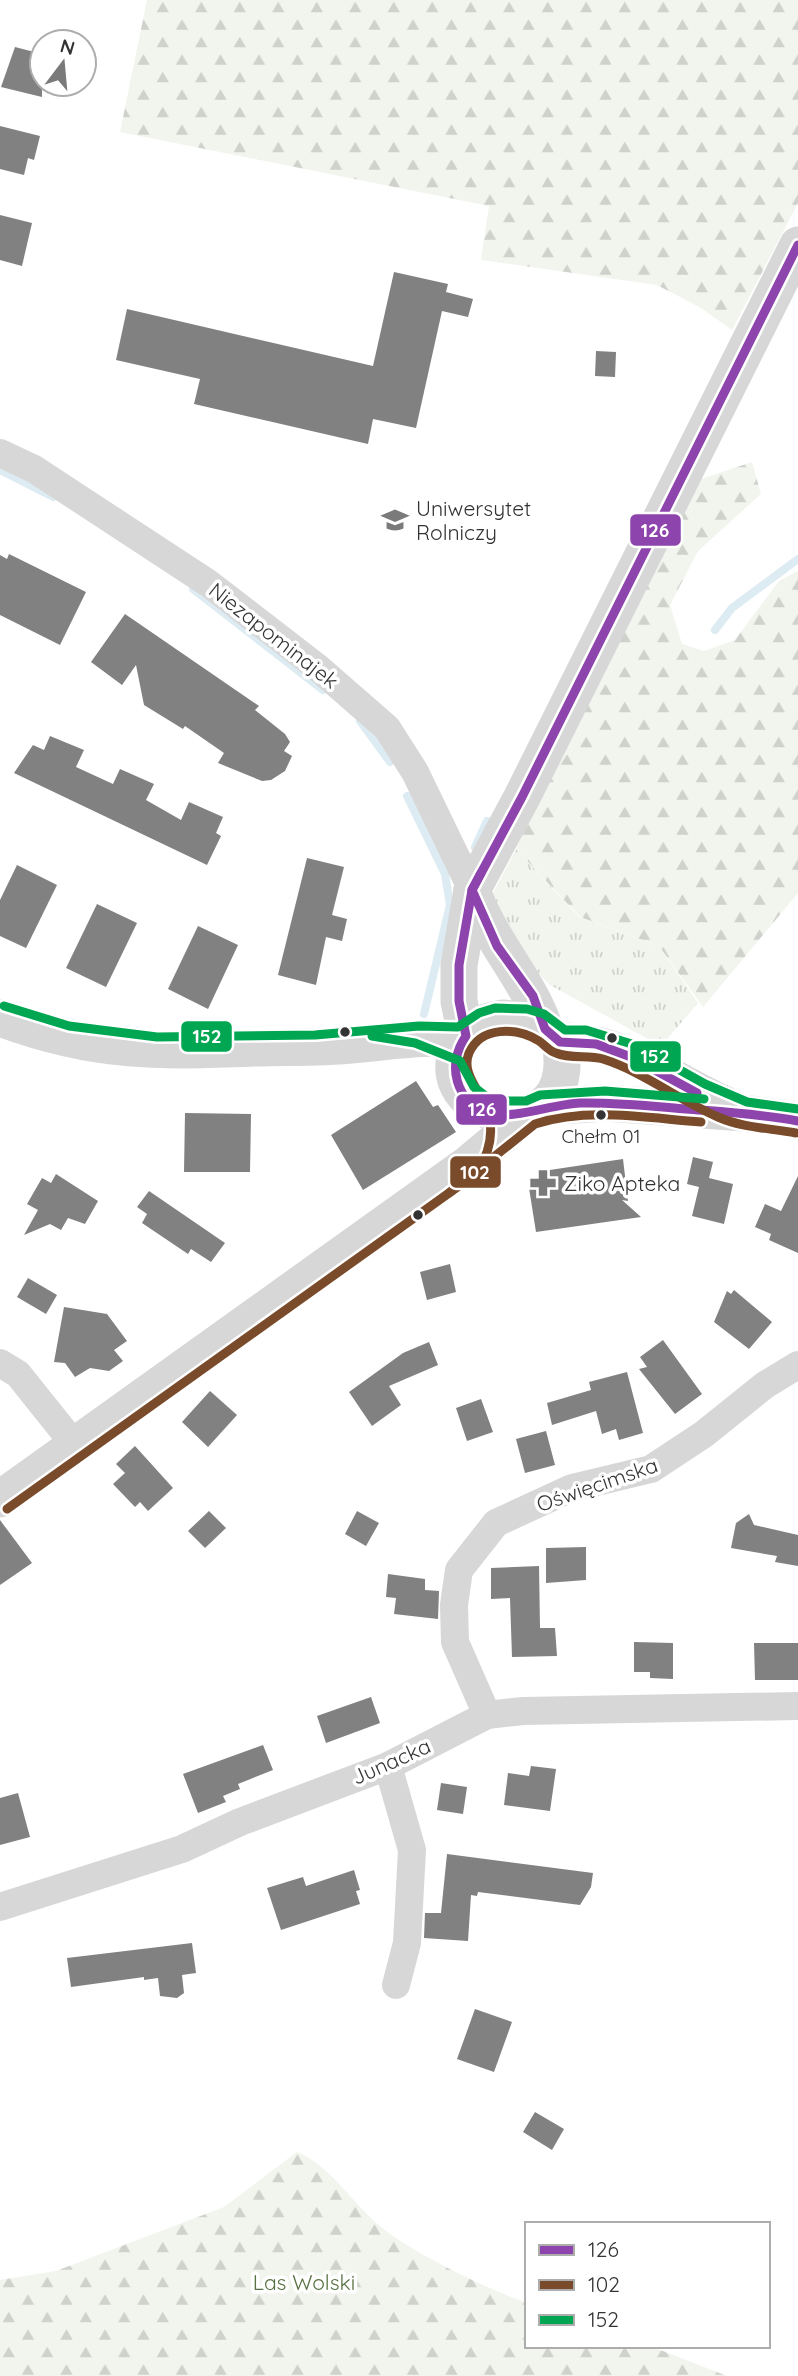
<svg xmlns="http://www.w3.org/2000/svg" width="798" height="2376" font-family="Quicksand,sans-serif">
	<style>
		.grass { fill: url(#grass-tufts) }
		.forest { fill: url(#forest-firs) }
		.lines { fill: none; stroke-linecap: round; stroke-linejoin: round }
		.stream { stroke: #ddebf3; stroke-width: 8 }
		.building { fill: #818181 }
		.minor { stroke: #d7d7d7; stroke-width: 28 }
		.tertiary { stroke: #d7d7d7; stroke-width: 37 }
		.bus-1-casing { stroke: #fff; stroke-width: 14 }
		.bus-2-casing { stroke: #fff; stroke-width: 14 }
		.bus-3-casing { stroke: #fff; stroke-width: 14 }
		.bus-1 { stroke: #8e44ad; stroke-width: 9 }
		.bus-2 { stroke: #7a4b2a; stroke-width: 9 }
		.bus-3 { stroke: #00a651; stroke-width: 9 }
		.bus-dot { fill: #333; stroke: #fff; stroke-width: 2.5 }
		.labels { text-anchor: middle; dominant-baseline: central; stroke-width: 7; stroke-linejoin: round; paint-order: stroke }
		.bus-label { font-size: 19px; fill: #333; stroke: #fff }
		.poi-label { font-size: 21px; fill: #333; stroke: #fff; text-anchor: start }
		.street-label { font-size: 21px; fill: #333; stroke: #fff }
		.park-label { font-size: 21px; fill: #56703f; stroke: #fff }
		.line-badge { stroke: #fff; stroke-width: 2.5 }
		.badge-label { font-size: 19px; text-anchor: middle; font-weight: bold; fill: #fff }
	</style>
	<defs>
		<pattern id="grass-tufts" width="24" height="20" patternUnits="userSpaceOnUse" patternTransform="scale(1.75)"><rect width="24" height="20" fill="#f1f5ed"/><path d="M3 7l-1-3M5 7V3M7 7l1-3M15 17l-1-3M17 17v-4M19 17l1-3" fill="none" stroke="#cfd2cc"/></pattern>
		<pattern id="forest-firs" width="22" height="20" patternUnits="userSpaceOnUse" patternTransform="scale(1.75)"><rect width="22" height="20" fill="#f1f5ed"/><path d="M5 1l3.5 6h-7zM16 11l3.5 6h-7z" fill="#cfd2cc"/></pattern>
	</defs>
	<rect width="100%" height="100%" fill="#fff"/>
	<path class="grass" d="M516 849 579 917 659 946 698 1003 661 1046 550 985 521 957 489 901Z"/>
	<g class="forest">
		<path d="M147 0H798V203L732 330 701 308 657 285 481 260 489 206 120 132Z"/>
		<path d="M752 462 761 494 698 551 670 605 682 644 704 651 735 640 779 581 798 571V893L703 1007 659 946 580 917 516 849 559 745 695 481Z"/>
		<path d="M297 2152C332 2167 351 2202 380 2226 412 2253 487 2289 527 2303V2346H650L727 2376H0V2280L56 2271 224 2207Z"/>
	</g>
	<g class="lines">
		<g class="stream">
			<path d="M0 470 53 497"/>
			<path d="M193 589 323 690"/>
			<path d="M715 630 732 608 798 559"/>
			<path d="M360 721 390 762"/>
			<path d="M407 796 445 874 450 905 424 1014"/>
			<path d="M475 847 487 821"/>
		</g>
	</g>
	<g class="building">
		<path d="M15 47 42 54V97L1 87Z"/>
		<path d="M0 126 40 136 34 160 28 158 24 175 0 169Z"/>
		<path d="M0 215 32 223 22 266 0 260Z"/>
		<path d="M394 272 448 284 446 292 473 299 468 317 442 311 416 428 373 419 368 444 194 404 200 379 116 360 127 309 373 366Z"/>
		<path d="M596 351 616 352 615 377 595 376Z"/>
		<path d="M9 554 86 592 60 645 0 615V555L7 559Z"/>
		<path d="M125 614 259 706 255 710 285 734 290 742 284 751 292 756 285 771 271 780 262 781 218 763 224 753 185 726 183 729 144 705 136 665 122 685 91 662Z"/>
		<path d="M50 736 84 750 76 767 113 784 120 769 154 784 146 800 181 820 189 802 223 817 216 833 221 836 207 865 14 773 33 745 44 750Z"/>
		<path d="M307 858 344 867 332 915 347 919 342 941 326 937 316 985 278 975Z"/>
		<path d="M17 865 57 885 26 948 0 936V900Z"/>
		<path d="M97 904 137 923 106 987 66 968Z"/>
		<path d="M198 926 238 945 208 1009 168 989Z"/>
		<path d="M416 1081 433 1107 438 1105 456 1132 363 1190 331 1135Z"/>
		<path d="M185 1113 251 1114 250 1172H184Z"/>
		<path d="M693 1157 713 1162 709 1178 733 1184 724 1224 692 1216 699 1187 687 1184Z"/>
		<path d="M623 1159 628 1201 622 1200 641 1217 536 1232 529 1188 543 1171Z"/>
		<path d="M56 1174 98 1201 85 1224 68 1218 61 1230 50 1224 24 1235 38 1210 27 1204 42 1178 51 1183Z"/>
		<path d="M798 1176V1253L769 1240 771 1234 755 1227 765 1204 781 1211Z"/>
		<path d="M149 1191 225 1243 211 1262 191 1249 188 1254 142 1223 147 1214 137 1207Z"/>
		<path d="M450 1264 456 1292 427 1300 420 1272Z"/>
		<path d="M28 1278 57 1295 46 1314 17 1297Z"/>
		<path d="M734 1290 772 1322 749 1349 714 1322 727 1291 731 1294Z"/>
		<path d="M64 1307 107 1314 127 1341 114 1350 123 1361 109 1371 90 1368 75 1377 65 1363 54 1362Z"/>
		<path d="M663 1340 702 1394 675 1414 639 1369 647 1367 640 1357Z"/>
		<path d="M429 1342 438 1365 389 1386 401 1405 372 1426 349 1392 403 1353Z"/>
		<path d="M627 1372 643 1433 619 1440 616 1429 602 1434 596 1411 552 1425 547 1403 591 1390 589 1382Z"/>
		<path d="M210 1391 237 1415 208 1447 182 1422Z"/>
		<path d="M481 1399 493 1432 467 1441 456 1408Z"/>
		<path d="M546 1431 555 1465 525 1473 516 1439Z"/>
		<path d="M135 1446 173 1488 148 1511 140 1502 135 1507 113 1484 125 1473 116 1464Z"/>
		<path d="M209 1511 226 1528 205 1548 188 1531Z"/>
		<path d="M357 1511 379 1523 366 1546 345 1534Z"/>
		<path d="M749 1514 754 1525 798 1535V1566L775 1562 777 1556 731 1548 736 1523Z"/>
		<path d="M0 1520 32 1563 0 1585Z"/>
		<path d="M586 1547V1580L546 1583V1548Z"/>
		<path d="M539 1566 540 1628H555L557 1656 512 1657 510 1598 491 1599V1568Z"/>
		<path d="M388 1574 425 1579V1590L439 1591 438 1619 394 1614 396 1598 386 1597Z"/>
		<path d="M634 1642 673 1643V1679L650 1678V1672H634Z"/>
		<path d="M754 1643H798V1680H755Z"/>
		<path d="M371 1697 380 1723 326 1743 317 1716Z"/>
		<path d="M263 1745 273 1770 238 1784 240 1789 223 1796 226 1802 198 1813 183 1774Z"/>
		<path d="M531 1766 556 1769 550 1811 504 1805 508 1773 529 1776Z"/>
		<path d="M441 1783 467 1787 463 1814 437 1810Z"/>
		<path d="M18 1793 30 1837 0 1845V1798Z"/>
		<path d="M447 1854 593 1873 591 1887 580 1905 478 1892 477 1896 471 1895 468 1941 424 1938 425 1913H441Z"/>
		<path d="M354 1870 360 1890 356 1891 360 1904 281 1930 267 1888 303 1877 306 1886Z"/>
		<path d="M192 1943 196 1973 182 1975 184 1993 177 1998 160 1996 158 1978 144 1980V1977L71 1987 67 1958Z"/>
		<path d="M475 2009 512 2022 494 2072 457 2059Z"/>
		<path d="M535 2112 564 2129 552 2150 523 2132Z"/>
	</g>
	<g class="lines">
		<g class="minor">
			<path d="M0 453 34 469 208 583 317 667 387 728 415 772 472 890"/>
			<path d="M0 1363 18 1374 74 1444"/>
			<path d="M487 1715 455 1642 454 1605 459 1570 496 1523 572 1488 651 1469 704 1434 765 1385 798 1365"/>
			<path d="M388 1766 412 1850 407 1943 396 1985"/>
			<path d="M0 1907 182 1849 240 1822 388 1766 487 1715 523 1711 798 1706"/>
		</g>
		<g class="tertiary">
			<path d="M472 890C489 940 528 979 545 1029"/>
			<path d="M0 1018C94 1053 158 1052 256 1048 288 1047 320 1048 351 1045 390 1042 423 1035 462 1040"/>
			<path d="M503 1018 531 1021 560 1042C581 1152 430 1124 457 1050 464 1029 483 1021 503 1018Z"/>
			<path d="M466 1036 459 1001V965L472 890 522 797 798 245"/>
			<path d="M560 1042C610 1035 677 1083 724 1104"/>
			<path d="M542 1107 606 1103 744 1113 798 1121"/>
			<path d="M0 1499 468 1164 529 1113"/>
		</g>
		<defs>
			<g id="bus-1">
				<path d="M798 245 522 797 472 890 459 965V1001L466 1036C446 1064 455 1103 490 1113 513 1120 553 1104 580 1103 616 1102 651 1106 686 1109 724 1112 761 1114 798 1121"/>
				<path d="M481 873 472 890 497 946 533 996 545 1029 560 1042 596 1044 631 1057 697 1093"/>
			</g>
			<g id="bus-2">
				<path d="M449 1193 535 1124C588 1107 647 1118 701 1122"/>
				<path d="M7 1509 477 1173C517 1108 455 1086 469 1053 481 1026 516 1027 539 1041 544 1044 549 1051 556 1053 570 1059 588 1055 603 1059 644 1072 678 1100 718 1117 743 1128 769 1128 796 1133"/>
			</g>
			<g id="bus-3">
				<path d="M4 1006 69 1026 157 1037 315 1035 419 1026 458 1027 479 1013 495 1008 527 1009 544 1014 565 1030H586L635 1045 705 1084 747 1102 798 1109"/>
				<path d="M372 1036 415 1043 460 1061 474 1087 492 1101H526L540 1095 605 1091 704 1099"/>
			</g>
		</defs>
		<use href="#bus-1" class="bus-1-casing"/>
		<use href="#bus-2" class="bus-2-casing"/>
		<use href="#bus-3" class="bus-3-casing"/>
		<use href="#bus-1" class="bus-1"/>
		<use href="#bus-2" class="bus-2"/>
		<use href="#bus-3" class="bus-3"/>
	</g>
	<defs>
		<symbol id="university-bare" viewBox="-9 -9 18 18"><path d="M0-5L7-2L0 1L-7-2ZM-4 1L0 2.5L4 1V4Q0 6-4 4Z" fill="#7a7a7a" stroke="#fff" stroke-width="2.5" paint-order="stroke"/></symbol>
		<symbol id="pharmacy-bare" viewBox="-9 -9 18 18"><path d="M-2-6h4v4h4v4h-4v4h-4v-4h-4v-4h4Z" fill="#7a7a7a" stroke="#fff" stroke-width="2.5" paint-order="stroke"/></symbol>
	</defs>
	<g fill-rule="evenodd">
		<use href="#university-bare" x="376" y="501" width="38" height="38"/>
		<use href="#pharmacy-bare" x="524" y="1164" width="38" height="38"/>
	</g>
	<g class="bus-dot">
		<circle cx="345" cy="1032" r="6"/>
		<circle cx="612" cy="1038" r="6"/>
		<circle cx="601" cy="1115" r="6"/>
		<circle cx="418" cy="1215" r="6"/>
	</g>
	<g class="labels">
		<g class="bus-label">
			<text x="601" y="1136">Chełm 01</text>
		</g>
		<g class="poi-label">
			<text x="416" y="508">Uniwersytet<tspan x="416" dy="24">Rolniczy</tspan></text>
			<text x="564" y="1183">Ziko Apteka</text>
		</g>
		<g class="street-label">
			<text transform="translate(274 635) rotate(38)">Niezapominajek</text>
			<text transform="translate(597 1484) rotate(-19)">Oświęcimska</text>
			<text transform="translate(391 1761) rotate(-24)">Junacka</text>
		</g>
		<g class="park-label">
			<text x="304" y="2282">Las Wolski</text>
		</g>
	</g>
	<g class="line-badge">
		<rect x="629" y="513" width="53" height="34" rx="7" fill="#8e44ad"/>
		<rect x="180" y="1020" width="53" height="33" rx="7" fill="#00a651"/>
		<rect x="629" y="1040" width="53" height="33" rx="7" fill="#00a651"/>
		<rect x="455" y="1093" width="53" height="33" rx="7" fill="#8e44ad"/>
		<rect x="449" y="1155" width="53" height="34" rx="7" fill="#7a4b2a"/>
	</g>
	<g class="badge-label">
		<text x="655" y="537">126</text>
		<text x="207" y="1043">152</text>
		<text x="655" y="1063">152</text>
		<text x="482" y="1116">126</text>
		<text x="475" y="1179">102</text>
	</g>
	<rect x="525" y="2222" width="245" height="126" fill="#ffffff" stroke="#adadad" stroke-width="2"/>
	<rect x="539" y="2245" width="35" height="10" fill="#8e44ad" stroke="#adadad" stroke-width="2"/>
	<text x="588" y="2257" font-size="21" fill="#333333">126</text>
	<rect x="539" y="2280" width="35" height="10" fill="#7a4b2a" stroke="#adadad" stroke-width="2"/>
	<text x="588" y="2292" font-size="21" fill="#333333">102</text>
	<rect x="539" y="2315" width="35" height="10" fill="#00a651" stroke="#adadad" stroke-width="2"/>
	<text x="588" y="2327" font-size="21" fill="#333333">152</text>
	<g transform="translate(63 63) rotate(16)"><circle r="33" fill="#ffffff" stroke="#adadad" stroke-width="2"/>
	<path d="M0-5L12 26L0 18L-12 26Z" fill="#7a7a7a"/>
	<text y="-10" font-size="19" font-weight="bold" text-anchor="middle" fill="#333333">N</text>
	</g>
</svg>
